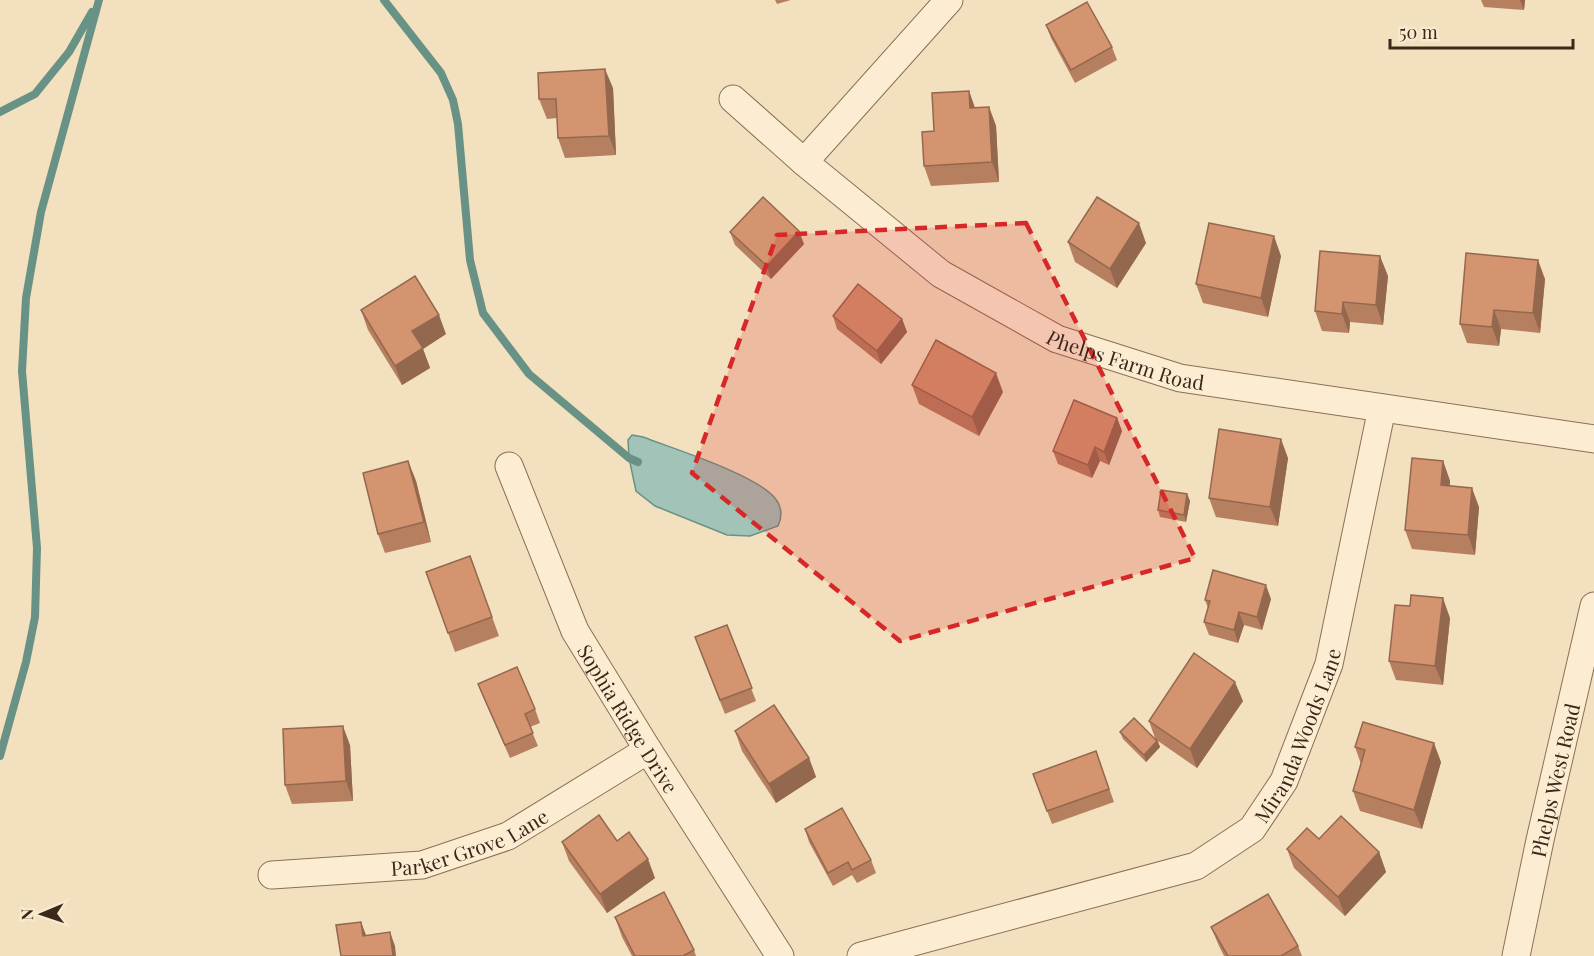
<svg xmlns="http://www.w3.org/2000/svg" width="1594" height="956" font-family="'Playfair Display',serif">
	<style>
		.water { fill: #a2c3b8; stroke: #689285; stroke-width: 1.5 }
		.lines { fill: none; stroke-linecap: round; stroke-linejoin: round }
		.stream { stroke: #689285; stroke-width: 8 }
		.street-casing { stroke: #8c6f55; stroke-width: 29 }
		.street { stroke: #fcedd2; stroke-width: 27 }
		.wall { fill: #b67f60 }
		.shaded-wall { fill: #94684e }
		.building { fill: #d49470; stroke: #94684e; stroke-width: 1.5 }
		.marked { fill: #d62828; fill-opacity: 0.2; stroke: #d62828; stroke-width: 4.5; stroke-dasharray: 12 8; stroke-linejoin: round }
		.labels { text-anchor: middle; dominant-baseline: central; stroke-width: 4.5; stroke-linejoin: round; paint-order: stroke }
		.street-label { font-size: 20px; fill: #3a281b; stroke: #f9eace }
	</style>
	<rect width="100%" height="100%" fill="#f2e0be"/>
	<path class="water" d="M632 435 643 437C674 449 754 474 774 497 782 506 783 515 778 526L750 536 727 535 655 506 636 491 629 458 628 440Z"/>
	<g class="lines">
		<g class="stream">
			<path d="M384 0 441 73 453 100 458 124 470 260 483 313 529 374 629 458 638 462"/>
			<path d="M0 112 35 94 69 52 92 12"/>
			<path d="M0 756 26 662 35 617 37 548 22 371 26 298 41 212 99 0"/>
		</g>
		<defs>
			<g id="street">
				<path id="s1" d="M733 99 804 162 941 274 1057 339 1180 378 1594 439"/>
				<path d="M804 162 949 0"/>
				<path id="s2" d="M509 466 575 631 648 750 780 956"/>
				<path id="s3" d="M272 875 422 865 508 836 648 750"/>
				<path id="s4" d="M861 956 1196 866 1252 829 1284 781 1329 664 1382 408"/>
				<path id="s5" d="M1516 956 1540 840 1594 606"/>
			</g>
		</defs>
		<use href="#street" class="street-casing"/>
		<use href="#street" class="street"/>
	</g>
	<g class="wall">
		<path d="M775 0H791L777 4Z"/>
		<path d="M1481 0H1525L1524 10 1484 7Z"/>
		<path d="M1046 25 1112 47 1117 60 1075 83 1051 38Z"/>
		<path d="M613 88 616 155 565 158 558 138 557 118 547 119 539 99Z"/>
		<path d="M969 91 975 108 989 107 996 126 999 182 931 186 924 166 934 131Z"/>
		<path d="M730 232 804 244 771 279 735 245Z"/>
		<path d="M1068 242 1146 243 1117 288 1075 262Z"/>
		<path d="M1281 256 1268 317 1203 303 1196 284Z"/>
		<path d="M1388 276 1383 325 1350 322 1349 333 1322 331 1315 311Z"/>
		<path d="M1545 279 1540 333 1501 329 1499 346 1467 343 1460 324Z"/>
		<path d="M361 310 446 334 423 349 430 368 402 385 368 330Z"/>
		<path d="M833 316 902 319 907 332 881 364 837 329Z"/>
		<path d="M912 385 1003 392 979 436 919 404Z"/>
		<path d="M1117 418 1122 431 1109 465 1100 461 1092 478 1058 464 1053 451Z"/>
		<path d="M1288 458 1278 526 1216 517 1209 498Z"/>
		<path d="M408 461 416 481 431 542 385 553 378 534Z"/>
		<path d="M1443 461 1450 481V486L1479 507 1475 555 1412 549 1405 530Z"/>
		<path d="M1187 494 1190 501 1186 522 1160 517 1158 510Z"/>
		<path d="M470 556 499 636 455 652 448 633Z"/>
		<path d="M1271 599 1262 630 1244 625 1238 643 1209 635 1204 622 1208 608 1205 600Z"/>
		<path d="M1450 618 1443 685 1396 680 1389 661Z"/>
		<path d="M727 625 756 701 725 714 700 651Z"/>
		<path d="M478 684 535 709 540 723 530 727 538 746 510 758 483 697Z"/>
		<path d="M1243 701 1197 768 1158 741 1160 747 1146 762 1123 739 1120 732 1155 738 1149 721Z"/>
		<path d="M735 731 809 758 816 777 776 803 742 751Z"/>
		<path d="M350 745 353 801 292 804 285 785Z"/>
		<path d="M1355 747 1441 762 1422 829 1360 811 1353 791 1361 764Z"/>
		<path d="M1096 751 1114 802 1052 824 1033 774Z"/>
		<path d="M805 829 871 860 876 873 857 883 852 875 833 886 809 842Z"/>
		<path d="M1319 839 1379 852 1386 872 1345 916 1294 868 1287 849Z"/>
		<path d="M617 841 655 878 607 913 569 861 562 842Z"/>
		<path d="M615 917 694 950 696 956H632L622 937Z"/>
		<path d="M1211 927 1298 946 1302 956H1224L1219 946Z"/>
	</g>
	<g class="shaded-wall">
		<path d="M1520 0H1525L1524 10Z"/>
		<path d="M605 69 613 88 616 155 609 136Z"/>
		<path d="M969 91 976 111 970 108Z"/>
		<path d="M989 107 996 126 999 182 992 162Z"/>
		<path d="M1139 223 1146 243 1117 288 1110 269Z"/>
		<path d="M799 231 804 244 771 279 767 266Z"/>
		<path d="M1274 236 1281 256 1268 317 1261 298Z"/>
		<path d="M1380 256 1388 276 1383 325 1376 305Z"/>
		<path d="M1538 260 1545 279 1540 333 1533 313Z"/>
		<path d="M1343 302 1350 322 1349 333 1342 314Z"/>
		<path d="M1494 310 1501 329 1499 346 1492 327Z"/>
		<path d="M439 315 446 334 423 349 430 368 402 385 395 366 412 331Z"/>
		<path d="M902 319 907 332 881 364 877 351Z"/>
		<path d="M996 373 1003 392 979 436 972 417Z"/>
		<path d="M1117 418 1122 431 1109 465 1104 452Z"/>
		<path d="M1281 439 1288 458 1278 526 1270 507Z"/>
		<path d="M1095 447 1100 461 1092 478 1088 465Z"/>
		<path d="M408 461 416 481 431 542 424 522Z"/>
		<path d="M1443 461 1450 481 1448 504 1441 485Z"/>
		<path d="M1472 488 1479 507 1475 555 1468 535Z"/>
		<path d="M1187 494 1190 501 1186 522 1184 515Z"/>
		<path d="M1266 585 1271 599 1262 630 1257 617Z"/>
		<path d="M1443 598 1450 618 1443 685 1435 666Z"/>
		<path d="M1239 612 1244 625 1238 643 1234 630Z"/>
		<path d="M1235 682 1243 701 1197 768 1190 749Z"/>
		<path d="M343 726 350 745 353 801 346 781Z"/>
		<path d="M1157 741 1160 747 1146 762 1144 755Z"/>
		<path d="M1434 743 1441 762 1422 829 1414 810Z"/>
		<path d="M809 758 816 777 776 803 769 784Z"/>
		<path d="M1379 852 1386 872 1345 916 1338 897Z"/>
		<path d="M648 859 655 878 607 913 600 894Z"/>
		<path d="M361 922 366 935 368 949 363 936Z"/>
		<path d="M390 932 395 946 396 956H393Z"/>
	</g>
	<g class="building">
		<path d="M1087 2 1112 47 1071 70 1046 25Z"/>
		<path d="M605 69 609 136 558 138 556 99H539L538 73Z"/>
		<path d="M969 91 970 108 989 107 992 162 924 166 922 132 934 131 932 93Z"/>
		<path d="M763 197 799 231 767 266 730 232Z"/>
		<path d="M1097 197 1139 223 1110 269 1068 242Z"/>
		<path d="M1209 223 1274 236 1261 298 1196 284Z"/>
		<path d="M1320 251 1380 256 1376 305 1343 302 1342 314 1315 311Z"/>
		<path d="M1466 253 1538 260 1533 313 1494 310 1492 327 1460 324Z"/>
		<path d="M415 276 439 315 412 331 423 348 395 366 361 310Z"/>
		<path d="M858 284 902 319 877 351 833 316Z"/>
		<path d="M936 340 996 373 972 417 912 385Z"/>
		<path d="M1074 400 1117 418 1104 452 1095 447 1088 465 1053 451Z"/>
		<path d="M1219 429 1281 439 1270 507 1209 498Z"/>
		<path d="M1412 458 1443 461 1441 485 1472 488 1468 535 1405 530Z"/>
		<path d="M408 461 424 522 378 534 363 473Z"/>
		<path d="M1161 490 1187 494 1184 515 1158 510Z"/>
		<path d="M470 556 492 617 448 633 426 572Z"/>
		<path d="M1213 570 1266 585 1257 617 1239 612 1234 630 1204 622 1210 601 1205 600Z"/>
		<path d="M1411 595 1443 598 1435 666 1389 661 1395 605 1410 606Z"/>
		<path d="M727 625 752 688 720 700 695 637Z"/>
		<path d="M1194 653 1235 682 1190 749 1149 721Z"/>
		<path d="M517 667 535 709 525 714 533 733 505 745 478 684Z"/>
		<path d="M774 705 809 758 769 784 735 731Z"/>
		<path d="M1134 718 1157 741 1144 755 1120 732Z"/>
		<path d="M1363 722 1434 743 1414 810 1353 791 1365 750 1355 747Z"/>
		<path d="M343 726 346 781 285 785 283 729Z"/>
		<path d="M1096 751 1109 789 1047 811 1033 774Z"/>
		<path d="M842 808 871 860 852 870 848 862 828 873 805 829Z"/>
		<path d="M599 815 617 841 629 832 648 859 600 894 562 842Z"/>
		<path d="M1341 816 1379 852 1338 897 1287 849 1307 828 1319 839Z"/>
		<path d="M664 892 694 950 683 956H635L615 917Z"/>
		<path d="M1268 894 1298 946 1281 956H1228L1211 927Z"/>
		<path d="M361 922 363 936 390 932 393 956H341L336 925Z"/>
	</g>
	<path class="marked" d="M1026 223 1195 558 900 641 692 473 777 235Z"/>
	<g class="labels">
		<g class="street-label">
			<text stroke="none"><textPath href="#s1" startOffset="477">Phelps Farm Road</textPath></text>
			<text stroke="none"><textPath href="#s2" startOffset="280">Sophia Ridge Drive</textPath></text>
			<text stroke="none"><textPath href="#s4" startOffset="519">Miranda Woods Lane</textPath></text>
			<text stroke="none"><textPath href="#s5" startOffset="180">Phelps West Road</textPath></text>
			<text stroke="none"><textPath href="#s3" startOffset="202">Parker Grove Lane</textPath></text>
		</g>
	</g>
	<g transform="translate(42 914) rotate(268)" stroke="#f9eace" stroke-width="4.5" paint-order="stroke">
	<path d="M0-4.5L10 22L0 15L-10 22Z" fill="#3a281b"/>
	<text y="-9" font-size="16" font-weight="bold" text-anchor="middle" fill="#3a281b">N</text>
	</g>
	<path d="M1390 39v9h183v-9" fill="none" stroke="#3a281b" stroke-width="3"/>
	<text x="1399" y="39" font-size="18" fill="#3a281b" stroke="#f9eace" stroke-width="4.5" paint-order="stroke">50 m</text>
</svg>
